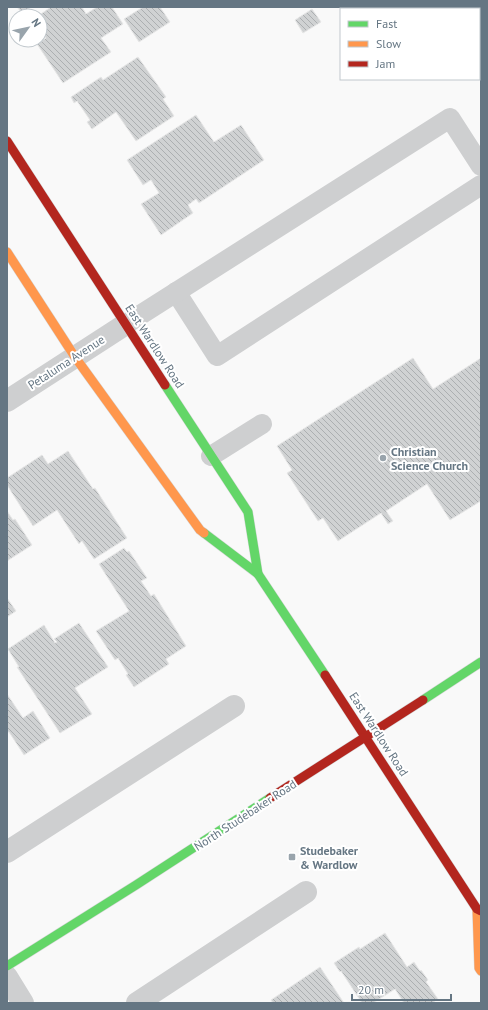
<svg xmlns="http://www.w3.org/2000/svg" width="488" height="1010" font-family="'PT Sans',sans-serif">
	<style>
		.building { fill: url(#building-back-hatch); stroke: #e8e8e8 }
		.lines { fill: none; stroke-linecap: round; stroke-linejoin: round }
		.fast-casing { stroke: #d5d6d7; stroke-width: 10 }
		.slow-casing { stroke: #d5d6d7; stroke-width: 10 }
		.jam-casing { stroke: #d5d6d7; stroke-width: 10 }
		.lane { stroke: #cecfd0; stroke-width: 20 }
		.street { stroke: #cecfd0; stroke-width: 22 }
		.fast { stroke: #63d668; stroke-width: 9 }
		.slow { stroke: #ff974d; stroke-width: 9 }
		.jam { stroke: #b3261e; stroke-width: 9 }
		.poi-dot { fill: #99a4ac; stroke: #fff; stroke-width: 1.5 }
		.labels { text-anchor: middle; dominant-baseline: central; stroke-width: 4; stroke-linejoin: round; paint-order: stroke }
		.street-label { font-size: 12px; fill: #657683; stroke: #fff }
		.poi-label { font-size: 12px; font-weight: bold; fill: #657683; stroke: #fff; text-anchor: start }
	</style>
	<defs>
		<pattern id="building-back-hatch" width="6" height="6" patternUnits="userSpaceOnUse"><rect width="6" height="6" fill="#d0d2d3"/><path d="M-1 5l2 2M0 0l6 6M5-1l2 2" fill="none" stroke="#acafb1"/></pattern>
	</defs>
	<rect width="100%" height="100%" fill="#f9f9f9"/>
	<g class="building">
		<path d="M17 7H31L22 13Z"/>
		<path d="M51 7H82L86 14 97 7H112L123 24 101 38 111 52 63 83 37 44 46 38 40 29V16H38Z"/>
		<path d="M143 7H160L170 22 139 42 124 19Z"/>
		<path d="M386 7 416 8V9H386Z"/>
		<path d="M312 9 321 22 303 33 295 20Z"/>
		<path d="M138 57 166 97 163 99 174 116 136 141 116 112 92 129 87 122 90 120 77 101 74 103 71 97 101 77 103 80Z"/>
		<path d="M196 115 214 142 241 125 264 160 199 203 196 199 188 205 193 213 161 235 141 204 159 193 151 180 143 185 127 160Z"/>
		<path d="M413 358 433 389 481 358V501L450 520 427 484 386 511 393 521 388 524 381 513 338 541 323 518 318 521 287 473 292 470 277 446Z"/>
		<path d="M68 451 93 489 95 488 127 538 94 559 82 541 79 544 57 510 33 526 7 485V478L42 455 48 464Z"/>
		<path d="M7 511 13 520 15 519 32 545 7 561Z"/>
		<path d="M124 548 127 552 129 551 147 578 141 581 151 596 154 594 186 646 166 659 169 664 134 687 126 675 128 674 118 658 115 660 96 631 129 611 99 564Z"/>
		<path d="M7 598 16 611 7 617Z"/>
		<path d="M79 623 108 667 75 688 92 714 60 733 17 667H19L8 649 44 625 55 643 57 642 54 639Z"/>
		<path d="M7 694 23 718 33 711 50 738 24 755 9 732H7Z"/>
		<path d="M385 933 407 967 414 962 420 971 421 970 428 980 426 982 438 999 432 1003H404L395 989 373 1003H362L341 971 340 972 334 963 359 947 360 949Z"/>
		<path d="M320 967 344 1003H273L271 1000Z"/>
	</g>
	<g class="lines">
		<defs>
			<g id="fast">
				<path d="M165 385 248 512 258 574"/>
				<path d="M204 533 258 574 325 675"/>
				<path d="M423 700 481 662"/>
				<path d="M7 966 136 885 270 798"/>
			</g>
			<g id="slow">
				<path d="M7 252 75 357 200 530 204 533"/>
				<path d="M477 909 479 968 481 971"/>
			</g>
			<g id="jam">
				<path d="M7 141 165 385"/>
				<path d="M325 675 477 909 481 911"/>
				<path d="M270 798 423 700"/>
			</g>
		</defs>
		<use href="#fast" class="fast-casing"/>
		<use href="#slow" class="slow-casing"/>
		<use href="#jam" class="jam-casing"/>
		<g class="lane">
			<path d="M176 292 217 356 481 185"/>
			<path d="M126 324 450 118 481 166"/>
			<path d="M211 456 262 424"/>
		</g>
		<g class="street">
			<path d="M7 401 126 324"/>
			<path d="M7 852 234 706"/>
			<path d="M7 977 23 1003"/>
			<path d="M137 1003 306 892"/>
		</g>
		<use href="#fast" class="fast"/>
		<use href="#slow" class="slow"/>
		<use href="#jam" class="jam"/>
	</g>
	<g class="poi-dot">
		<circle cx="383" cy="458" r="4"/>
		<rect x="288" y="853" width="8" height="8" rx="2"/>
	</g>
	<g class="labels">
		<g class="street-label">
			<text transform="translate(155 346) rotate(57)">East Wardlow Road</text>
			<text transform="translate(66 362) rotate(-33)">Petaluma Avenue</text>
			<text transform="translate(379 734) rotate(57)">East Wardlow Road</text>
			<text transform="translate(245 815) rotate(-33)">North Studebaker Road</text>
		</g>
		<g class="poi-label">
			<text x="391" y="451">Christian<tspan x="391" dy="14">Science Church</tspan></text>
			<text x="300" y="850">Studebaker<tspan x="300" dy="14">&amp; Wardlow</tspan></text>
		</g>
	</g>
	<rect width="488" height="1010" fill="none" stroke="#657683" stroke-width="16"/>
	<rect x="340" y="8" width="140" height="72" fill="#ffffff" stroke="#c1c8cd"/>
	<rect x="348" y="21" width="20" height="6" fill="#63d668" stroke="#c1c8cd"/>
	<text x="376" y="28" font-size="12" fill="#657683">Fast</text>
	<rect x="348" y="41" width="20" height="6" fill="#ff974d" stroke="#c1c8cd"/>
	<text x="376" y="48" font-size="12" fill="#657683">Slow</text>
	<rect x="348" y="61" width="20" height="6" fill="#b3261e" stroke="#c1c8cd"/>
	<text x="376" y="68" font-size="12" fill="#657683">Jam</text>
	<g transform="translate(28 28) rotate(57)"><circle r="19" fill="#ffffff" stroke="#c1c8cd"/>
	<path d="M0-3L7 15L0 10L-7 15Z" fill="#99a4ac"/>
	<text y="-6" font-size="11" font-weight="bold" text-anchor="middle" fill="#657683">N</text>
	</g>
	<path d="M352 994v6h99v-6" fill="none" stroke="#657683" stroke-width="2"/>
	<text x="358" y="994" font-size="12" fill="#657683" stroke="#ffffff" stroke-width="3" paint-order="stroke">20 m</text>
</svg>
